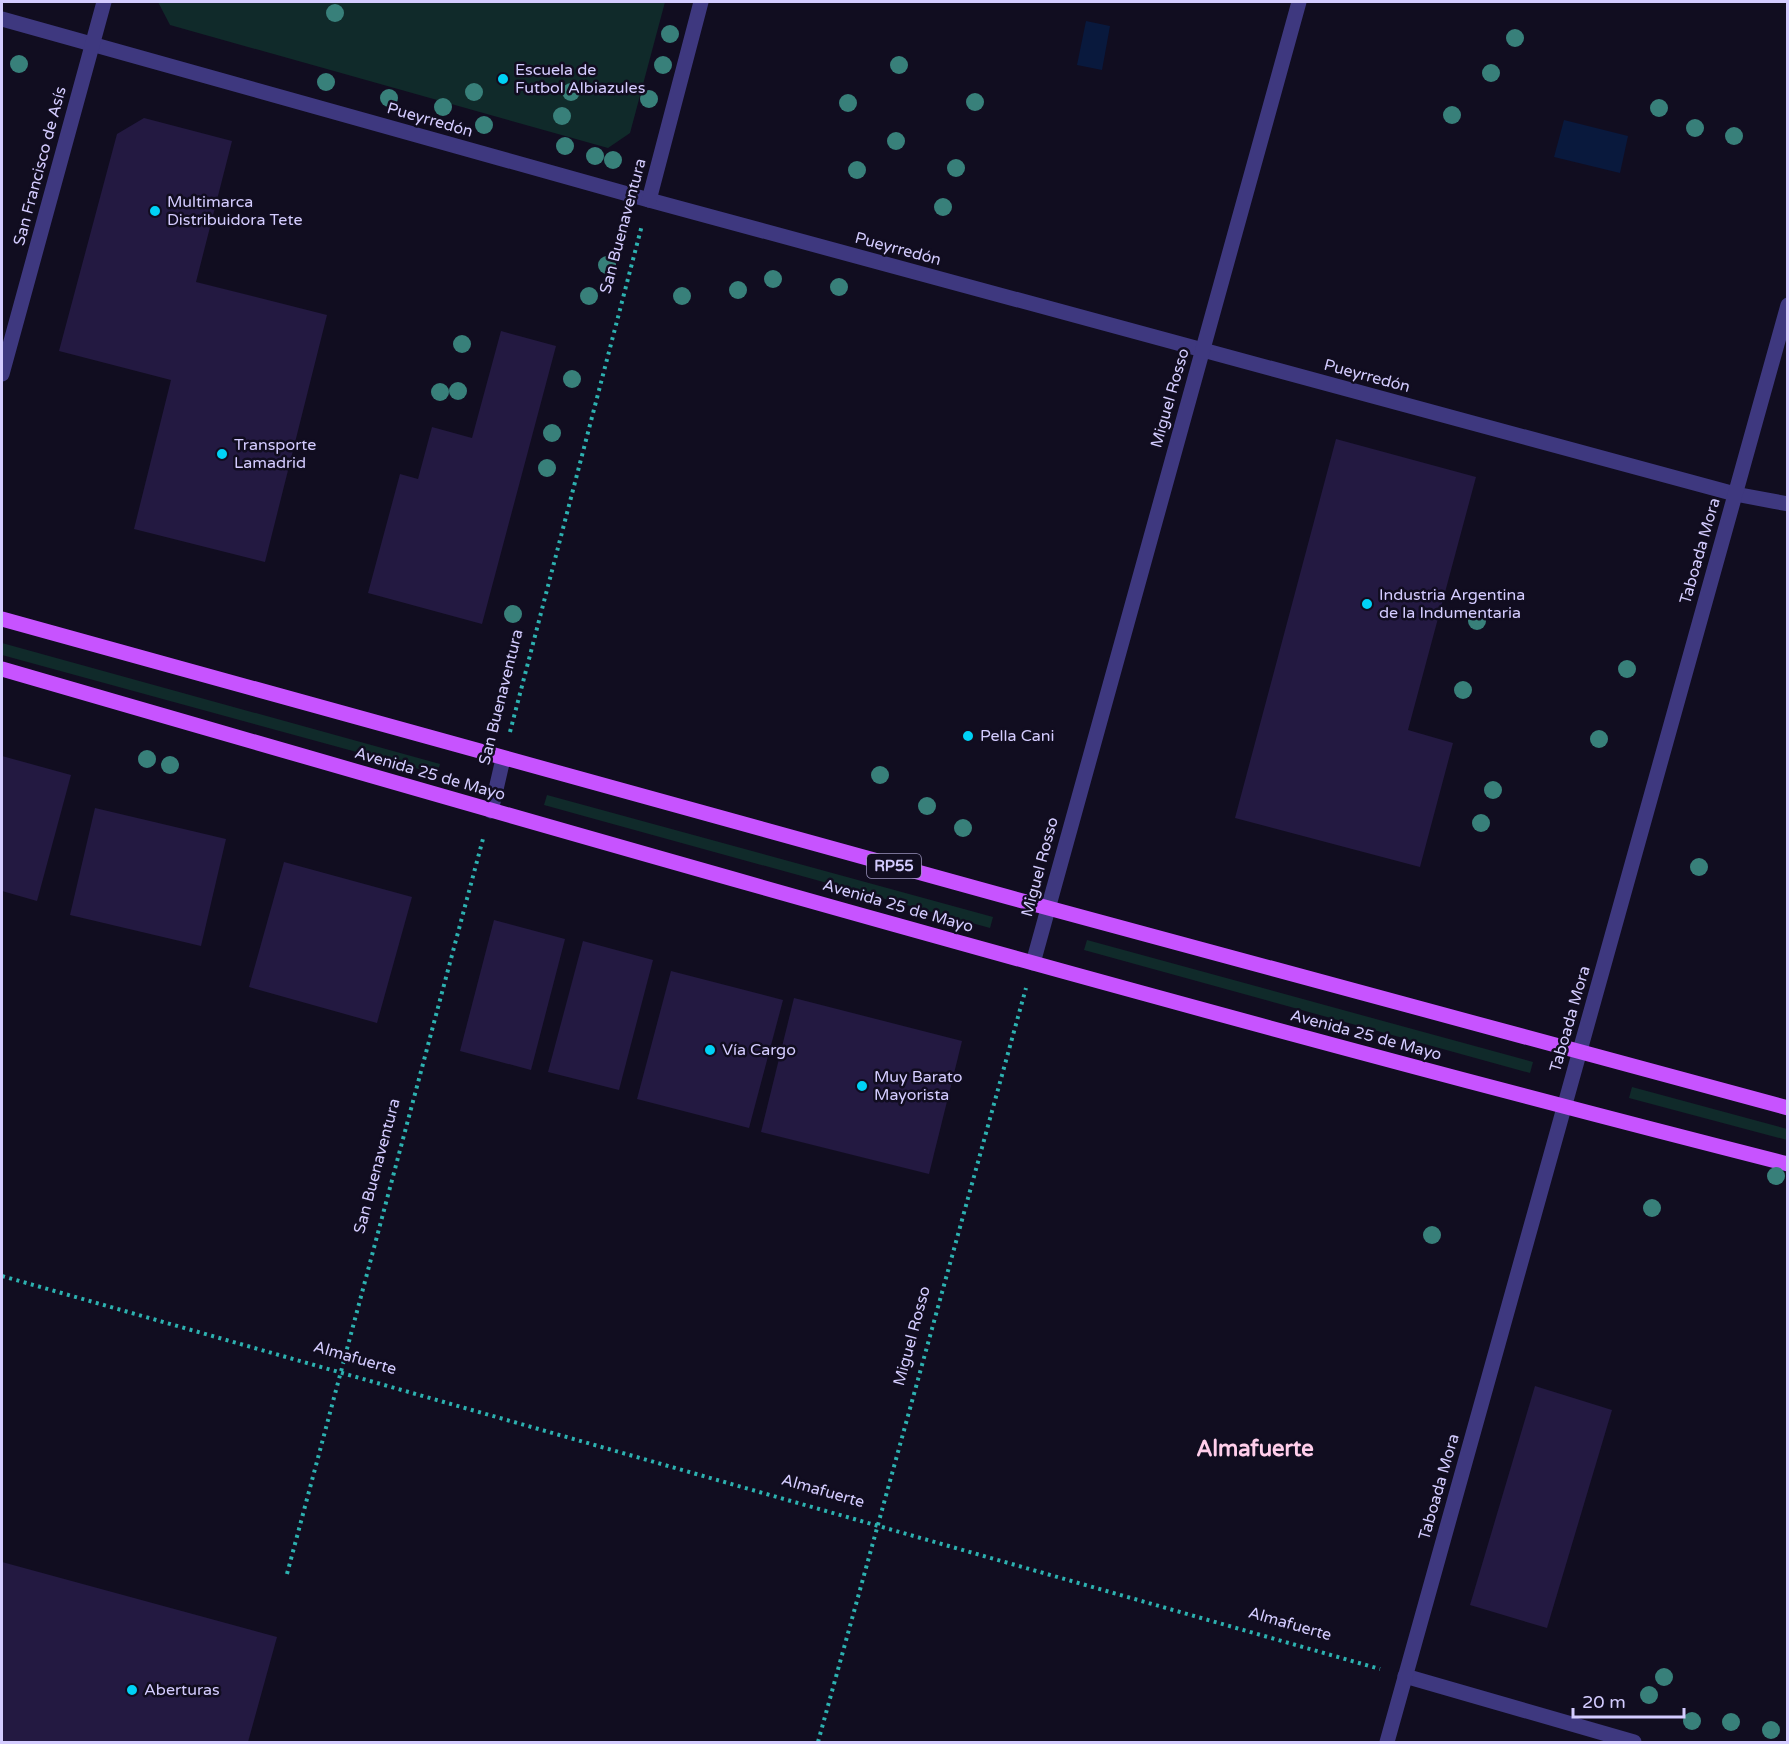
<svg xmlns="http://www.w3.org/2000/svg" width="1789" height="1744" font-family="'Varela Round',sans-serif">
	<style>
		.green { fill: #102a2a }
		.water { fill: #09193d }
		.building { fill: #231941 }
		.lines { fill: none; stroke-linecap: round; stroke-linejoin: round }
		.path { stroke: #2db1b0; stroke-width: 4; stroke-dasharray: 3 4.5; stroke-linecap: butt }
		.lane { stroke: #3e387f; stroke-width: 15 }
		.street { stroke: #3e387f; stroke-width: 15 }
		.primary { stroke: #c753ff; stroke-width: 15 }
		.tree { fill: #38807a }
		.poi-dot { fill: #00d2f6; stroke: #110d20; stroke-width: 2 }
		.labels { text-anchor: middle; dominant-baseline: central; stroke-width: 5; stroke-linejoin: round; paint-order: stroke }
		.shield { fill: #110d20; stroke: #9a93bc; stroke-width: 1.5 }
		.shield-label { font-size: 15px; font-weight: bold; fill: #d4ccff }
		.poi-label { font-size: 16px; fill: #d4ccff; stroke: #110d20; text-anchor: start }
		.street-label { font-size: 16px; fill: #d4ccff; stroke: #110d20 }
		.district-label { font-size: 22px; font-weight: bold; fill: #ffceeb; stroke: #110d20 }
	</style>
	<rect width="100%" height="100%" fill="#110d20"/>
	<g class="green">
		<path d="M158 2H665L630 133 608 148 170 25Z"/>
		<path d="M2 643 440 764 437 774 2 655Z"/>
		<path d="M547 795 993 917 990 928 544 805Z"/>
		<path d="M1087 940 1533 1062 1530 1073 1084 950Z"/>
		<path d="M1632 1087 1787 1129V1140L1629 1098Z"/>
	</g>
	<g class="water">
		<path d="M1086 21 1110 26 1102 70 1077 65Z"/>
		<path d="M1564 120 1628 136 1620 173 1554 157Z"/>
	</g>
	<g class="building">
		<path d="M144 118 232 141 196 282 327 315 265 562 134 529 171 380 59 351 117 134Z"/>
		<path d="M501 331 556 346 482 624 368 593 400 474 418 479 432 427 472 438Z"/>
		<path d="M1336 439 1476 477 1408 730 1453 743 1420 867 1235 818Z"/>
		<path d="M2 756 71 775 37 901 2 891Z"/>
		<path d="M95 808 226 839 201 946 70 915Z"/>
		<path d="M284 862 412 897 377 1023 249 987Z"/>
		<path d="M494 920 565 939 531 1070 460 1051Z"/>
		<path d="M583 941 653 960 619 1090 548 1072Z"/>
		<path d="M671 971 783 1000 749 1128 637 1099Z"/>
		<path d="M794 998 962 1041 929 1174 761 1132Z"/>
		<path d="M1535 1386 1612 1410 1547 1628 1470 1605Z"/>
		<path d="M2 1562 277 1637 248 1742H2Z"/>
	</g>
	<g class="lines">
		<g class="path">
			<path d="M510 732 642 225"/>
			<path d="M2 1276 1380 1669"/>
			<path d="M287 1574 484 835"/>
			<path d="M818 1742 1026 988"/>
		</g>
		<path class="lane" d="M491 811 503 759"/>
		<g class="street">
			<path d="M2 19 649 200 1735 494 1788 504"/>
			<path d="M649 200 701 2"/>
			<path d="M2 374 104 2"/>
			<path d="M1033 963 1299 2"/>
			<path d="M1405 1676 1634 1742"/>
			<path d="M1387 1742 1788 305"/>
		</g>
		<g class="primary">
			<path d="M2 619 1008 897 1788 1108"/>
			<path d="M2 669C595 841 1189 1012 1788 1164"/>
		</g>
	</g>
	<g class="tree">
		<circle cx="335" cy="13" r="9"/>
		<circle cx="670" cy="34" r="9"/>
		<circle cx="1515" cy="38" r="9"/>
		<circle cx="19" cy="64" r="9"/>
		<circle cx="663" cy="65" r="9"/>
		<circle cx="899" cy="65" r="9"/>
		<circle cx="1491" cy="73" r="9"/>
		<circle cx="326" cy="82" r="9"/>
		<circle cx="474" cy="92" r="9"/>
		<circle cx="571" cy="92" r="9"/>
		<circle cx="389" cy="98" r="9"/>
		<circle cx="649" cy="99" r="9"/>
		<circle cx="975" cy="102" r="9"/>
		<circle cx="848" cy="103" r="9"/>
		<circle cx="443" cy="107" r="9"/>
		<circle cx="1659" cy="108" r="9"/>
		<circle cx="1452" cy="115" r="9"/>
		<circle cx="562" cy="116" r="9"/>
		<circle cx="484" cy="125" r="9"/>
		<circle cx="1695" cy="128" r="9"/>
		<circle cx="1734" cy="136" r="9"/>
		<circle cx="896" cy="141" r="9"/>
		<circle cx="565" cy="146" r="9"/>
		<circle cx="595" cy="156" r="9"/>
		<circle cx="613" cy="160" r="9"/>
		<circle cx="956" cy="168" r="9"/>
		<circle cx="857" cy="170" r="9"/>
		<circle cx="943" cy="207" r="9"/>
		<circle cx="607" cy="265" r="9"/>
		<circle cx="773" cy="279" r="9"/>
		<circle cx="839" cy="287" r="9"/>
		<circle cx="738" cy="290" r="9"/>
		<circle cx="589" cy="296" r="9"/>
		<circle cx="682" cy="296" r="9"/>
		<circle cx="462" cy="344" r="9"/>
		<circle cx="572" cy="379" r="9"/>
		<circle cx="458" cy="391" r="9"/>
		<circle cx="440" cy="392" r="9"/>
		<circle cx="552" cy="433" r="9"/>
		<circle cx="547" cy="468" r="9"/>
		<circle cx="513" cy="614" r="9"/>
		<circle cx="1477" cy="621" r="9"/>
		<circle cx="1627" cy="669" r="9"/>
		<circle cx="1463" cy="690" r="9"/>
		<circle cx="1599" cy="739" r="9"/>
		<circle cx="147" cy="759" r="9"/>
		<circle cx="170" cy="765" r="9"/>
		<circle cx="880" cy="775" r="9"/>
		<circle cx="1493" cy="790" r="9"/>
		<circle cx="927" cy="806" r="9"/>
		<circle cx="1481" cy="823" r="9"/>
		<circle cx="963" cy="828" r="9"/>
		<circle cx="1699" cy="867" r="9"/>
		<circle cx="1776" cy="1176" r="9"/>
		<circle cx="1652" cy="1208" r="9"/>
		<circle cx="1432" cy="1235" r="9"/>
		<circle cx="1664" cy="1677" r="9"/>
		<circle cx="1649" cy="1695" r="9"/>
		<circle cx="1692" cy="1721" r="9"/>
		<circle cx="1731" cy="1722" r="9"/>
		<circle cx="1771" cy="1730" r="9"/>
	</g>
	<g class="poi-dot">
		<circle cx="503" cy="79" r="6"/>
		<circle cx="155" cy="211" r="6"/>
		<circle cx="222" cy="454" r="6"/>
		<circle cx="1367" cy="604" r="6"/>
		<circle cx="968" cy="736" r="6"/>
		<circle cx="710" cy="1050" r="6"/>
		<circle cx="862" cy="1086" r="6"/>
		<circle cx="132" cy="1690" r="6"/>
	</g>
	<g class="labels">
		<rect class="shield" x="867" y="854" width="54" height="24" rx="4.5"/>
		<g class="shield-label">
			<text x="894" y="866">RP55</text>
		</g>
		<g class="poi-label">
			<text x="515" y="70">Escuela de<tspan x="515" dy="18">Futbol Albiazules</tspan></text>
			<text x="167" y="202">Multimarca<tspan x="167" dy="18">Distribuidora Tete</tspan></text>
			<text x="234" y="445">Transporte<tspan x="234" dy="18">Lamadrid</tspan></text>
			<text x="1379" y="595">Industria Argentina<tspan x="1379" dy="18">de la Indumentaria</tspan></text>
			<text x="980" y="736">Pella Cani</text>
			<text x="722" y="1050">Vía Cargo</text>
			<text x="874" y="1077">Muy Barato<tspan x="874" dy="18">Mayorista</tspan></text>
			<text x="144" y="1690">Aberturas</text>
		</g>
		<g class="street-label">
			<text transform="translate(430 120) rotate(16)">Pueyrredón</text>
			<text transform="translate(40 166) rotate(-75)">San Francisco de Asís</text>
			<text transform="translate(623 226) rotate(-75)">San Buenaventura</text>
			<text transform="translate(898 249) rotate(15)">Pueyrredón</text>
			<text transform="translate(1367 376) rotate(15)">Pueyrredón</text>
			<text transform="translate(1170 398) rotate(-74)">Miguel Rosso</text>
			<text transform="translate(1700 551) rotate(-74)">Taboada Mora</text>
			<text transform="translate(501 697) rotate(-76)">San Buenaventura</text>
			<text transform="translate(430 774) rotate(16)">Avenida 25 de Mayo</text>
			<text transform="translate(1040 867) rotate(-75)">Miguel Rosso</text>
			<text transform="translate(898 906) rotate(16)">Avenida 25 de Mayo</text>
			<text transform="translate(1570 1019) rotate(-74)">Taboada Mora</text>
			<text transform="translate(1366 1035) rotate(15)">Avenida 25 de Mayo</text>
			<text transform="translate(377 1166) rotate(-75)">San Buenaventura</text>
			<text transform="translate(912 1336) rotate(-75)">Miguel Rosso</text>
			<text transform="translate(355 1358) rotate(16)">Almafuerte</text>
			<text transform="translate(1439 1487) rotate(-74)">Taboada Mora</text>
			<text transform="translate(823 1491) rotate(16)">Almafuerte</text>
			<text transform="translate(1290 1624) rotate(16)">Almafuerte</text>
		</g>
		<g class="district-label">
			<text x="1255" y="1449">Almafuerte</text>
		</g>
	</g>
	<rect width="1789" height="1744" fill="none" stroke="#d4ccff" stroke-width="6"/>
	<path d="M1573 1708v9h111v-9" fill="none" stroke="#d4ccff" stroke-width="3"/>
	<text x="1582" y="1708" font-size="18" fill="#d4ccff" stroke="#110d20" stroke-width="4.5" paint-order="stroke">20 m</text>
</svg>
